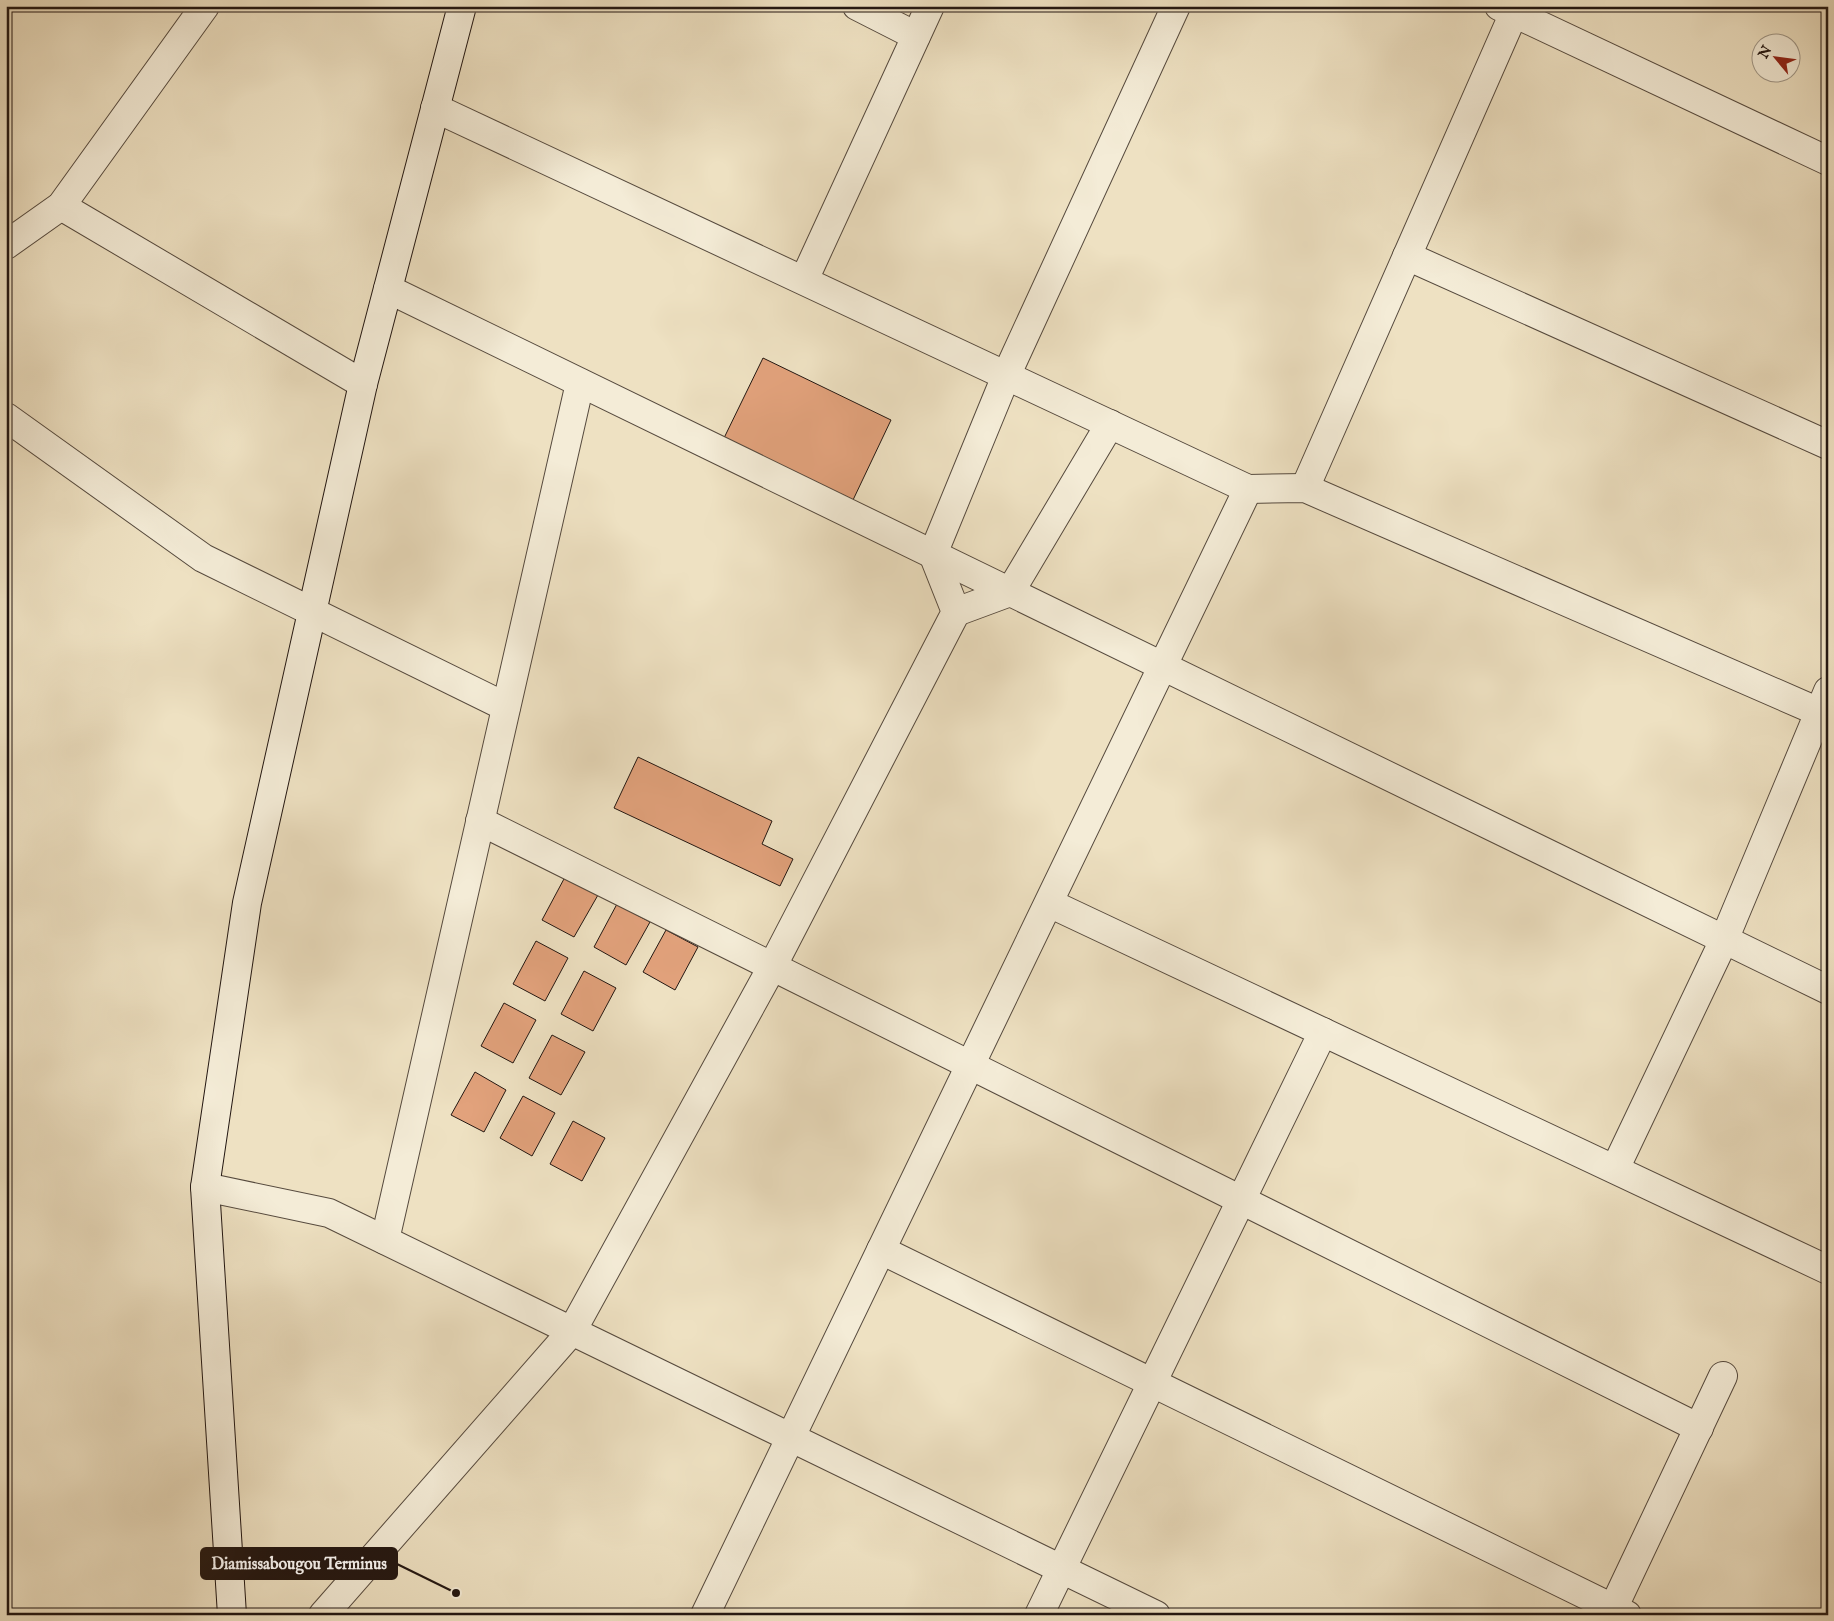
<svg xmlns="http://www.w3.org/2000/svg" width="1834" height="1621" font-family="'IM FELL English',serif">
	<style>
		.building { fill: #e2a27c; stroke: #231712 }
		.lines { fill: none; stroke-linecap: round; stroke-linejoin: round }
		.minor-casing { stroke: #564a3e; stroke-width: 30 }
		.secondary-casing { stroke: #231712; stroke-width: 30 }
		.minor { stroke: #f4ecd7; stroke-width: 28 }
		.secondary { stroke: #f4ecd7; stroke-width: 28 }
		.leader { fill: none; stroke: #231712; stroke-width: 2 }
		.callout-dot { fill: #231712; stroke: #f4ecd7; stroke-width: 2 }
		.callout { fill: #231712; stroke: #231712; stroke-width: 2 }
		.callout-label { font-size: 16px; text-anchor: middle; font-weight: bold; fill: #fff }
	</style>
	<rect width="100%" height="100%" fill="#eee1c2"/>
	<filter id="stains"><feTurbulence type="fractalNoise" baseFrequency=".004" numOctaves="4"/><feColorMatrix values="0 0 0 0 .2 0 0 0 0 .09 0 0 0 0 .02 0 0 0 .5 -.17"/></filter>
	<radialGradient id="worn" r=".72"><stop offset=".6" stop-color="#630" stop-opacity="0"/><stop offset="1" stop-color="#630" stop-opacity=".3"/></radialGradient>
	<g class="building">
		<path d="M763 358 891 420 853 500 724 438Z"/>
		<path d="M638 757 772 821 762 844 793 859 780 886 614 808Z"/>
		<path d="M565 877 598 895 574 937 542 920Z"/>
		<path d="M617 904 650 922 626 965 594 947Z"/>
		<path d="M666 930 698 947 675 990 643 972Z"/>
		<path d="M536 941 568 958 545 1001 513 984Z"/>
		<path d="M584 971 616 988 593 1031 561 1014Z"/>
		<path d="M504 1003 536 1020 513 1063 481 1046Z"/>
		<path d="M552 1035 585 1052 561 1095 529 1078Z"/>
		<path d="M475 1072 506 1090 484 1132 451 1115Z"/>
		<path d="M523 1096 555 1113 532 1156 500 1138Z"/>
		<path d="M573 1121 605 1138 582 1181 550 1164Z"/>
	</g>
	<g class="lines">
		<defs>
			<g id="minor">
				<path d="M857 6 916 36"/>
				<path d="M1499 6 1828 161"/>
				<path d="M435 108 1248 489 1305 488 1819 712"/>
				<path d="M61 206 363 384"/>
				<path d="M6 245 61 206 205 6"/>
				<path d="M1407 256 1828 445"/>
				<path d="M804 280 930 6"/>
				<path d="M388 289 1828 990"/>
				<path d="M6 417 203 558 506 707"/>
				<path d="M1305 488 1517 6"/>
				<path d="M956 612 1010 592 1110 424"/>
				<path d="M480 821 1699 1428"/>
				<path d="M1049 903 1828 1270"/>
				<path d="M1615 1169 1724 940 1828 691"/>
				<path d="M205 1187 329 1213 1156 1615"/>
				<path d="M385 1240 580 383"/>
				<path d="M881 1250 1627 1615"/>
				<path d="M323 1615 572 1331 772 967 956 612 933 554 1006 376 1176 6"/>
				<path d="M705 1615 1248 489"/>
				<path d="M1039 1615 1323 1032"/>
				<path d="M1610 1615 1723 1376"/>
			</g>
			<path id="secondary" d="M232 1615 205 1187 247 903 363 384 462 6"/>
		</defs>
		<use href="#minor" class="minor-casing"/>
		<use href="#secondary" class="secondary-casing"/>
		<use href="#minor" class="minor"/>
		<use href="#secondary" class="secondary"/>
	</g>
	<path class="leader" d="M456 1593L397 1564"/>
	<circle class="callout-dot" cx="456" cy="1593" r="5"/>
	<rect class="callout" x="201" y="1548" width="196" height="31" rx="5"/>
	<g class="callout-label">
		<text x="299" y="1569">Diamissabougou Terminus</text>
	</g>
	<rect width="1834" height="1621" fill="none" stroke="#eee1c2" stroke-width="25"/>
	<rect x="8" y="8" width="1819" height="1606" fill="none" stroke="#231712" stroke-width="2.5"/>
	<rect x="12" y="12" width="1809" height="1596" fill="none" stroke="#231712"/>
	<g transform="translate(1776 58) rotate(299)"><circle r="24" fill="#f4ecd7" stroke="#a09788"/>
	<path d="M0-4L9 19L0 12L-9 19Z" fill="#8f2418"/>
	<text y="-8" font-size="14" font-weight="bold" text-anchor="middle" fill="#231712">N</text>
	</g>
	<rect width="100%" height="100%" filter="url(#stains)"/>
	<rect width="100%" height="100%" fill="url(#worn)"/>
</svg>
